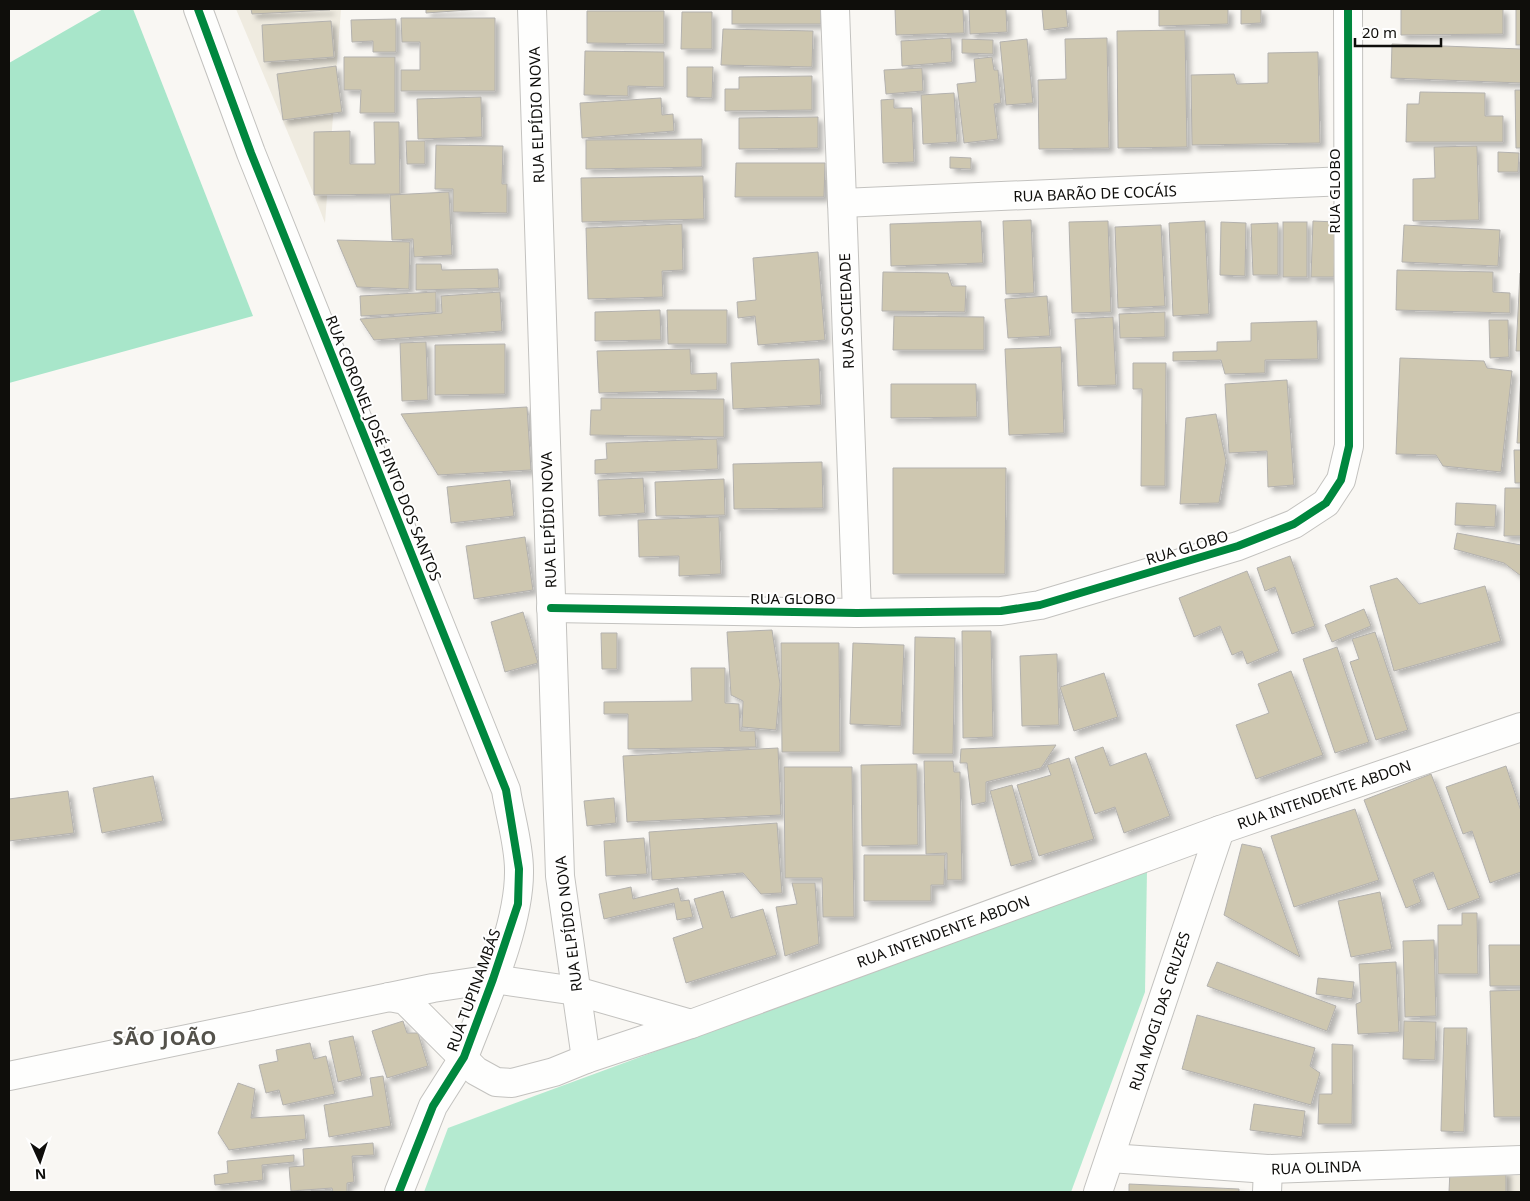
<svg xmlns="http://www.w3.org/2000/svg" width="1530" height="1201" font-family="'Noto Sans',sans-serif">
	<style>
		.built { fill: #efebe0 }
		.green { fill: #b4ead0 }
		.forest { fill: #a8e6ca }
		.building { fill: #cec7b0; stroke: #b3b1ae; filter: url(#shadow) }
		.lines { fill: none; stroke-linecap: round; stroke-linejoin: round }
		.minor-casing { stroke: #c3c2bf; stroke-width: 30 }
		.tertiary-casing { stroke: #c3c2bf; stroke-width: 30 }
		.minor { stroke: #fefefd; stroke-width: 28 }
		.tertiary { stroke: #fefefd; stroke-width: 28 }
		.cycleway-casing { stroke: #fff; stroke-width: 11 }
		.cycleway { stroke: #00873e; stroke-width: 8 }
		.labels { text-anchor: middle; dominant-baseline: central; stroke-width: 4; stroke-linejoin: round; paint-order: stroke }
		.street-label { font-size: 15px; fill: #0f0e0b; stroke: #fff }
		.district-label { font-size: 20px; font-weight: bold; letter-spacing: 1px; fill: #54524b; stroke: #fff }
	</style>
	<defs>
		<filter id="shadow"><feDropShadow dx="4.5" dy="4.5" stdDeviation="2.5" flood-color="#0004"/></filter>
	</defs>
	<rect width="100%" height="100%" fill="#f9f7f3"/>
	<g class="built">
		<path d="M236 9H341L325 223 314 195Z"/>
		<path d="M1521 1175V1192H1496V1176Z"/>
	</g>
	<path class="green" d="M1147 870 1145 992 1071 1192H424L448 1128Z"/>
	<path class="forest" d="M103 9H133L253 316 9 383V63Z"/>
	<g class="building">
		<path d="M251 9H330V10L252 14Z"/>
		<path d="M426 9H482L426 13Z"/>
		<rect x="732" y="9" width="89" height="15"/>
		<path d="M895 9H963L964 33 896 35Z"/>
		<path d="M969 9H1006L1007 32 970 34Z"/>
		<path d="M1042 9H1066L1068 27 1044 30Z"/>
		<path d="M1159 9H1228V24L1159 26Z"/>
		<path d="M1241 9H1261V23L1241 24Z"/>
		<path d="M1401 9H1503V34L1401 35Z"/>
		<rect x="1516" y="9" width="5" height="36"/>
		<path d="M587 11H664V44L587 43Z"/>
		<path d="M682 12H712V49H681Z"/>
		<path d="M401 18H495V91H401V70H420V42H402Z"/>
		<path d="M396 19V52H373V41L352 42 351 20Z"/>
		<path d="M331 21 334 57 264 62 262 25Z"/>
		<path d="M723 29 813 31 812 67 721 65Z"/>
		<path d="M1185 30 1187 147 1118 148 1117 31Z"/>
		<path d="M951 38 952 62 902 66 901 41Z"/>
		<path d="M1107 38 1109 148 1039 149 1038 80 1066 79 1065 39Z"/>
		<path d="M962 39 993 40V54L962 53Z"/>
		<path d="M1027 39 1033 103 1006 105 1000 42Z"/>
		<path d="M1392 44 1521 49V83L1391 78Z"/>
		<path d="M585 51 664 52V87L628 86V96L584 95Z"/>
		<path d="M1318 52 1320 143 1192 145 1191 75 1234 74 1237 84 1268 83V53Z"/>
		<path d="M344 57H395V113H360L361 90H344Z"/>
		<path d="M992 57 994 70H998L1001 103 994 104 998 139 964 143 957 84 976 82 974 59Z"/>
		<path d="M336 66 342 112 283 120 277 74Z"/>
		<path d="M687 67H713L712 98 687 97Z"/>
		<path d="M922 68 923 91 886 94 884 70Z"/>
		<path d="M812 76V110L725 111V89H739V77Z"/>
		<path d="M1515 90H1521V148H1516Z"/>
		<path d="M1420 92 1485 93V116H1503V142H1406L1407 104H1419Z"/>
		<path d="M954 93 957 142 923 144 921 95Z"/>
		<path d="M481 97 482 137 418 139 417 99Z"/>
		<path d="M661 98 662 115 673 114 674 131 582 138 580 103Z"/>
		<path d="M894 99V108H912L914 162 883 163 881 100Z"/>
		<path d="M818 117V148L739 149V118Z"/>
		<path d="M374 122H399L400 194 314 195V132L350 131V164H375Z"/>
		<path d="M702 139V167L586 169V140Z"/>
		<path d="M406 141H425V164H407Z"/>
		<path d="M436 145 503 146 502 184H507V213L453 212V189H435Z"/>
		<path d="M1477 146 1479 220 1413 221V179L1435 178 1434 147Z"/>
		<path d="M1498 152 1519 153 1518 172H1498Z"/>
		<path d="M950 157 971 158V169L950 168Z"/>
		<path d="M736 163H825L824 197H735Z"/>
		<path d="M703 176 704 219 582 222 581 178Z"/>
		<path d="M449 192 452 255 414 257 413 239 392 240 390 195Z"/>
		<path d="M1031 220 1034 293 1006 294 1003 221Z"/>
		<path d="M981 221 983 263 891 266 890 224Z"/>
		<path d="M1108 221 1111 312 1072 313 1069 222Z"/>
		<path d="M1205 221 1209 314 1173 316 1169 223Z"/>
		<path d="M1313 221 1336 222 1334 277H1311Z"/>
		<path d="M1221 222 1246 223 1245 276 1220 275Z"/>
		<rect x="1283" y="222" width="24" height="55"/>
		<path d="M1278 223V275H1253L1251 224Z"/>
		<path d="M682 224 683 270 662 271 663 297 588 299 586 228Z"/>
		<path d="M1161 225 1165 306 1118 308 1115 227Z"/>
		<path d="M1404 225 1500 230 1498 266 1402 262Z"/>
		<path d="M337 240 410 242 409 289 357 287Z"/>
		<path d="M818 252 825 340 758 345 755 316 738 318 737 302 756 300 753 258Z"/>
		<path d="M416 264H441L442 270 498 269 499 288 416 290Z"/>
		<path d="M1397 270 1493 272V292L1510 293V313L1396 310Z"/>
		<path d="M883 272 948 273 952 286H966L965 312 882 311Z"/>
		<path d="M1520 273H1521V351H1516Z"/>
		<path d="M436 292V312L361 316 360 296Z"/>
		<path d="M500 292 502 331 374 340 360 319 442 313 441 296Z"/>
		<path d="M1047 296 1050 336 1008 338 1005 299Z"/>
		<path d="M660 310 661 340 595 341V312Z"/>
		<path d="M667 310H727V344H668Z"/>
		<path d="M1165 312V337L1120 338 1119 314Z"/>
		<path d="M894 316 984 317V350H893Z"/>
		<path d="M1113 317 1116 385 1078 386 1075 319Z"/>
		<path d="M1489 320H1508L1509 357 1490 358Z"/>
		<path d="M1317 321 1318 359 1265 360V373L1225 374 1221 360 1173 361V352L1217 351V342L1251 341V323Z"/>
		<path d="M426 342 428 400 402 401 400 343Z"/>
		<path d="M505 344V394L435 395V345Z"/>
		<path d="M1061 347 1064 433 1009 435 1005 349Z"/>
		<path d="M690 349 691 374 717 373V390L599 393 597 351Z"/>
		<path d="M1400 358 1484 361 1487 368 1512 371 1501 472 1443 466 1436 455 1396 454Z"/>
		<path d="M819 359 821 405 733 409 731 363Z"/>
		<path d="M1133 363H1166L1165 486H1141L1142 389H1133Z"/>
		<path d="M1521 374V443H1517Z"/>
		<path d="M1287 380 1294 485 1268 487 1267 451 1229 453 1225 384Z"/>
		<path d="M891 384H976L977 417 891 418Z"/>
		<path d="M601 398 724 399V437L590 435 591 410H601Z"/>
		<path d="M527 407 531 470 438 475 401 414Z"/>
		<path d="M1216 414 1226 461 1219 503 1180 504 1186 418Z"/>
		<path d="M717 439 718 469 595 474V460L607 459 606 443Z"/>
		<path d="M1514 450H1521V483H1515Z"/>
		<path d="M822 462 823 508 734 509 733 464Z"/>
		<path d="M893 468H1006L1005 574H893Z"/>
		<path d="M643 478 645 513 599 516 598 480Z"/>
		<path d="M724 479 725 515 656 516 655 482Z"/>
		<path d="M510 480 514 516 451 523 447 487Z"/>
		<path d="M1505 488H1521V536H1504Z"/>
		<path d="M1456 503 1496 505 1495 527 1455 525Z"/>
		<path d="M719 517 721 574 679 576V556L639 557 638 520Z"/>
		<path d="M1457 533 1521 545V576L1504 563 1454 549Z"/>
		<path d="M525 537 533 590 474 599 466 546Z"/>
		<path d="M1290 556 1315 626 1292 634 1275 587 1265 591 1257 568Z"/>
		<path d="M1247 571 1279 651 1247 664 1242 651 1232 655 1220 626 1194 637 1179 598Z"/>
		<path d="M1397 578 1419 604 1485 586 1501 641 1394 671 1370 586Z"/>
		<path d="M1364 609 1371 626 1332 642 1325 625Z"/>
		<path d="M523 612 538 663 505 672 491 622Z"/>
		<path d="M772 630 780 684 776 730 742 727 743 701 731 695 727 632Z"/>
		<path d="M962 631H991L993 737 963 738Z"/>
		<path d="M1375 632 1408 730 1376 740 1350 662 1359 659 1352 639Z"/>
		<path d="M601 633H617V669H602Z"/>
		<path d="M915 637 955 638 953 754H913Z"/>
		<path d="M781 643H839L840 752H782Z"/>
		<path d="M853 643 904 645 901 726 850 724Z"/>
		<path d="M1337 647 1369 742 1335 753 1303 659Z"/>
		<path d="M1057 654 1059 725 1022 726 1020 656Z"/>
		<path d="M691 668H725V703L739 704 740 731H755L756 747 628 749V714H604V702L692 701Z"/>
		<path d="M1291 671 1323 755 1256 779 1236 725 1269 713 1258 684Z"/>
		<path d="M1104 673 1118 717 1074 731 1060 687Z"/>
		<path d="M1056 745 1041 768 986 782V802L972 805 967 763H960L961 749Z"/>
		<path d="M1103 747 1110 766 1146 753 1170 816 1124 833 1115 807 1095 814 1075 757Z"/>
		<path d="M778 748 781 815 627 822 623 756Z"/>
		<path d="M1069 758 1094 839 1039 856 1017 785 1051 775 1047 765Z"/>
		<path d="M924 761H953L954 772H960L962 880H947V853L926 854Z"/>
		<path d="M917 764 918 845 862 846 861 765Z"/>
		<path d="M1506 766 1521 811V872L1490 883 1472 831 1463 834 1446 787Z"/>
		<path d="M784 767H852L854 917H823L822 878H785Z"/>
		<path d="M1431 774 1480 898 1448 910 1433 872 1413 880 1421 902 1406 908 1364 800Z"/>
		<path d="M153 776 163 821 102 833 93 788Z"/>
		<path d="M1012 785 1033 860 1011 866 990 791Z"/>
		<path d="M68 791 74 833 9 841V799Z"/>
		<path d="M614 798 616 823 587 826 584 801Z"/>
		<path d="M1355 809 1379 880 1294 907 1271 836Z"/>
		<path d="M777 823 782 893 761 894 743 873 652 880 649 832Z"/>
		<path d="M644 838 647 874 606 876 604 841Z"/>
		<path d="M1242 844 1261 848 1300 957 1224 915Z"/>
		<path d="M864 855H945L944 885H931V901H864Z"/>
		<path d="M792 883H815L819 944 785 956 776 907 797 904Z"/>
		<path d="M631 887 633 899 678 888 681 901 689 900 693 917 677 920 674 903 604 919 599 894Z"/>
		<path d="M723 891 731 918 763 909 777 955 686 983 673 938 703 928 694 899Z"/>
		<path d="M1380 892 1392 949 1351 957 1338 901Z"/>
		<path d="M1462 913H1477L1478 974H1438V925H1462Z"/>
		<path d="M1434 940 1436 1016 1405 1017 1403 941Z"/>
		<path d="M1489 945H1521V986H1490Z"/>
		<path d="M1217 962 1336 1006 1327 1031 1207 986Z"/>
		<path d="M1396 962 1399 1032 1358 1034 1356 1004 1361 1002 1359 964Z"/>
		<path d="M1318 978 1354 982 1352 999 1316 994Z"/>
		<path d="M1521 990V1117H1494L1490 991Z"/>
		<path d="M1197 1015 1315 1048 1310 1066 1320 1073 1311 1105 1182 1069Z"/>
		<path d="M403 1021 407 1033H418L428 1066 387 1078 372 1031Z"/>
		<path d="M1404 1021 1436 1022 1435 1060 1403 1059Z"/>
		<path d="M1444 1028H1467L1464 1132 1441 1131Z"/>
		<path d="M353 1036 362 1076 338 1082 329 1041Z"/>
		<path d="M310 1043 314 1059 326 1056 335 1094 283 1105 279 1090 266 1093 259 1065 278 1061 276 1050Z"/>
		<path d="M1332 1044 1353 1045 1352 1124H1318L1319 1094H1332Z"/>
		<path d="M383 1076 391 1126 329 1137 324 1105 373 1096 370 1078Z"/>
		<path d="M238 1083 255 1089 251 1118 304 1115 306 1139 229 1150 218 1133Z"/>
		<path d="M1254 1104 1305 1111 1302 1137 1250 1130Z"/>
		<path d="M373 1143 374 1155 352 1156 354 1182 347 1183V1192H333L332 1188 291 1191 289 1167 304 1166 303 1149Z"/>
		<path d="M294 1155V1162L262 1165 263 1180 215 1185 214 1175 228 1173 227 1161Z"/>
		<path d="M1450 1170 1506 1171V1192H1449Z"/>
		<path d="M1129 1184 1239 1189V1192H1129Z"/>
	</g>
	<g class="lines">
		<defs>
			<g id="minor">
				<path d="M835 9 857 613"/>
				<path d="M842 203 1347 181"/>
				<path d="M551 608 857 613 1001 611 1040 605 1238 546 1294 524 1326 503 1341 480 1349 446 1348 9"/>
				<path d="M1110 1158 1268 1169 1521 1160"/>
				<path d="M399 1192 433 1106 464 1057"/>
				<path d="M1098 1192 1220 830"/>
				<path d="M1267 1192 1268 1169"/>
			</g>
			<g id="tertiary">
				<path d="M198 9 251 153 506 790C510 816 519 844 519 870 520 926 484 1004 464 1057"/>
				<path d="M532 9 560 876 586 1059"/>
				<path d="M389 997 405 1000 476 1071 496 1082 512 1083 554 1072 586 1059 691 1024 1220 830 1521 727"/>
				<path d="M9 1076 433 988 493 979 576 991 691 1024"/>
			</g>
		</defs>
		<use href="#minor" class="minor-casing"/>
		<use href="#tertiary" class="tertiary-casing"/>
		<use href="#minor" class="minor"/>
		<use href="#tertiary" class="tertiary"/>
		<defs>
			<g id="cycleway">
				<path d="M198 9 251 153 506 790 519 869 518 904 493 979 464 1057 433 1106 399 1192"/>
				<path d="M551 608 857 613 1001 611 1040 605 1238 546 1294 524 1326 503 1341 480 1349 446 1348 9"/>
			</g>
		</defs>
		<use href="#cycleway" class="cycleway-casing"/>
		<use href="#cycleway" class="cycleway"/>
	</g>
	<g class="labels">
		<g class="street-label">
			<text transform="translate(536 115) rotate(-92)">RUA ELPÍDIO NOVA</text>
			<text transform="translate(1334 191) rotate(-90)">RUA GLOBO</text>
			<text transform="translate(1095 193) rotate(-2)">RUA BARÃO DE COCÁIS</text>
			<text transform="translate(846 311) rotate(-92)">RUA SOCIEDADE</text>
			<text transform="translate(384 448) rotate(68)">RUA CORONEL JOSÉ PINTO DOS SANTOS</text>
			<text transform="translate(548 520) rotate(-92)">RUA ELPÍDIO NOVA</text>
			<text transform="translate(1187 547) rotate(-17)">RUA GLOBO</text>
			<text x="793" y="598">RUA GLOBO</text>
			<text transform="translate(1324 794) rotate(-19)">RUA INTENDENTE ABDON</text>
			<text transform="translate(568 924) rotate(-97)">RUA ELPÍDIO NOVA</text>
			<text transform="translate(943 931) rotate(-20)">RUA INTENDENTE ABDON</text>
			<text transform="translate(473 990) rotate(-70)">RUA TUPINAMBÁS</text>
			<text transform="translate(1159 1011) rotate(-72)">RUA MOGI DAS CRUZES</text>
			<text transform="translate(1316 1167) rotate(-2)">RUA OLINDA</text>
		</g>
		<g class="district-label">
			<text x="165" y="1037">SÃO JOÃO</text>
		</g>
	</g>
	<rect width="1530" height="1201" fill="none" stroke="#0f0e0b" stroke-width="20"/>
	<g transform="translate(40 1161) rotate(177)" stroke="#ffffff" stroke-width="4" paint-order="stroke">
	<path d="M0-4L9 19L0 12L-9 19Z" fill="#0f0e0b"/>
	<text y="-8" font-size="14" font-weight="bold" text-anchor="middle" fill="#0f0e0b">N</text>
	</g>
	<path d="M1355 38v8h86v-8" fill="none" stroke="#0f0e0b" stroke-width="2.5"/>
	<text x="1362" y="38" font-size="15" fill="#0f0e0b" stroke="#ffffff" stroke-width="4" paint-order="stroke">20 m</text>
</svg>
